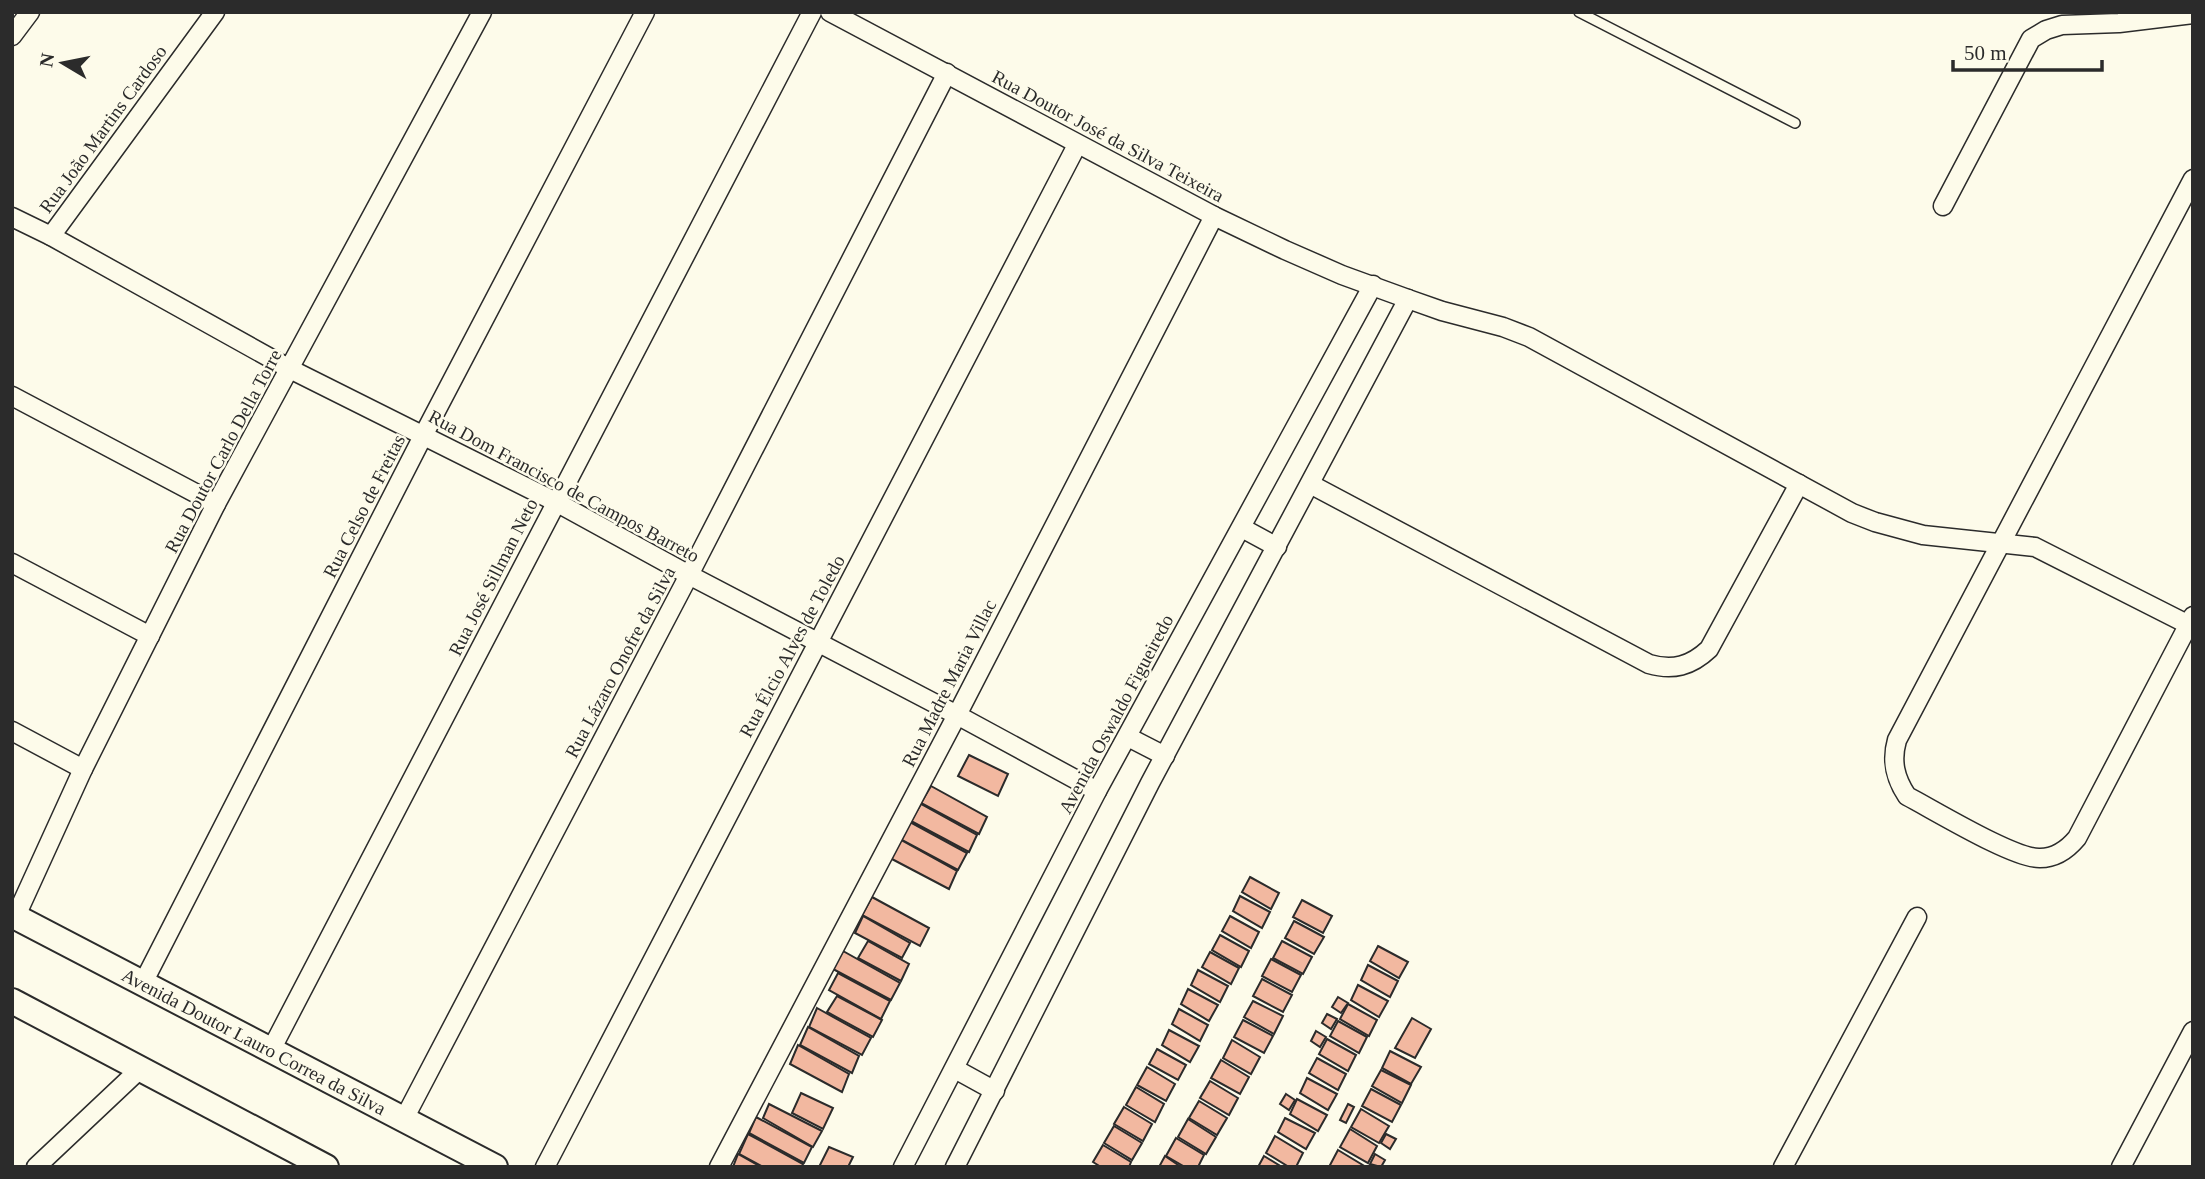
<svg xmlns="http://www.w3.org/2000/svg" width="2205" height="1179" font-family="'Times New Roman',serif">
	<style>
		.building { fill: #f2b8a0; stroke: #2b2b2b; stroke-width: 2 }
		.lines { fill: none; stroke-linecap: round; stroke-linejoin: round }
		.service-casing { stroke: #2b2b2b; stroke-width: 12 }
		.minor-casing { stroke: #2b2b2b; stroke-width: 21 }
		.secondary-casing { stroke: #2b2b2b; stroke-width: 28 }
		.service { stroke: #fdfbea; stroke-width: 9 }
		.minor { stroke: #fdfbea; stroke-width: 18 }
		.secondary { stroke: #fdfbea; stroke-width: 24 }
		.labels { text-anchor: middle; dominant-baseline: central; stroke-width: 5; stroke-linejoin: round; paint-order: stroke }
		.street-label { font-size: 19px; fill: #2b2b2b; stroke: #fdfbea }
	</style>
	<rect width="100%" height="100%" fill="#fdfbea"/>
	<g class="building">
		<path d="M969 755 1008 774 998 796 958 776Z"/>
		<path d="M931 786 987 817 979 834 921 803Z"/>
		<path d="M921 804 977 835 969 852 911 821Z"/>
		<path d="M910 822 967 853 958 870 900 839Z"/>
		<path d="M901 840 957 871 949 889 890 858Z"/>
		<path d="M1250 877 1279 893 1271 909 1242 892Z"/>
		<path d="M1240 896 1270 912 1262 928 1233 911Z"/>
		<path d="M872 897 929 928 920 946 862 915Z"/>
		<path d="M1302 900 1332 916 1323 933 1293 917Z"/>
		<path d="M863 916 910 943 902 958 855 933Z"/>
		<path d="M1230 916 1259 932 1251 948 1222 931Z"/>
		<path d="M1294 921 1324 937 1314 954 1285 938Z"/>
		<path d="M1220 935 1249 951 1241 967 1212 950Z"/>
		<path d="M868 941 909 964 901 981 858 958Z"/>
		<path d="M1282 941 1312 957 1303 974 1273 958Z"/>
		<path d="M1378 946 1408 962 1399 978 1370 961Z"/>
		<path d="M843 951 900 983 891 1000 833 969Z"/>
		<path d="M1210 952 1239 968 1231 984 1202 967Z"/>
		<path d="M1271 959 1301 975 1292 992 1262 976Z"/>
		<path d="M1368 965 1398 981 1390 997 1361 980Z"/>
		<path d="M1198 970 1228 986 1220 1002 1191 985Z"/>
		<path d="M838 973 890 1001 881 1019 829 990Z"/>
		<path d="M1262 979 1292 995 1283 1012 1253 996Z"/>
		<path d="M1358 985 1388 1001 1379 1017 1351 1000Z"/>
		<path d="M1188 989 1218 1005 1209 1021 1181 1004Z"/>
		<path d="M837 996 882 1020 873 1037 827 1012Z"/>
		<path d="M1338 997 1348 1003 1341 1013 1332 1007Z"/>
		<path d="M1253 1001 1283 1016 1274 1034 1244 1017Z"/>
		<path d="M1348 1004 1377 1020 1369 1036 1340 1019Z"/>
		<path d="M817 1008 871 1038 862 1055 809 1027Z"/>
		<path d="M1179 1009 1208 1025 1200 1041 1172 1024Z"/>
		<path d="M1327 1014 1337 1019 1331 1029 1322 1023Z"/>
		<path d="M1412 1018 1431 1029 1415 1058 1395 1048Z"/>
		<path d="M1243 1020 1273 1036 1264 1053 1234 1037Z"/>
		<path d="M1338 1021 1367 1037 1359 1053 1330 1036Z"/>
		<path d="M808 1027 859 1056 852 1073 800 1045Z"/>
		<path d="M1169 1030 1199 1046 1190 1062 1162 1045Z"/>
		<path d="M1316 1031 1326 1037 1320 1047 1311 1041Z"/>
		<path d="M1327 1039 1356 1055 1348 1071 1319 1054Z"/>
		<path d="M1232 1040 1260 1057 1251 1074 1223 1058Z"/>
		<path d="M798 1045 849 1074 842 1092 790 1064Z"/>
		<path d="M1157 1049 1186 1065 1178 1080 1149 1064Z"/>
		<path d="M1390 1051 1421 1067 1411 1084 1382 1068Z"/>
		<path d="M1317 1058 1346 1074 1338 1090 1309 1073Z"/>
		<path d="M1221 1060 1249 1077 1240 1094 1211 1078Z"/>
		<path d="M1147 1067 1175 1084 1166 1101 1137 1085Z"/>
		<path d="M1381 1070 1411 1085 1402 1103 1372 1086Z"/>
		<path d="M1307 1078 1337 1094 1328 1110 1300 1093Z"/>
		<path d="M1210 1081 1238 1098 1229 1115 1200 1098Z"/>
		<path d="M1136 1087 1164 1104 1155 1122 1126 1105Z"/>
		<path d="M1371 1089 1401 1105 1392 1122 1362 1106Z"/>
		<path d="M801 1093 833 1108 823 1129 792 1113Z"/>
		<path d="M1286 1094 1295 1100 1289 1110 1280 1104Z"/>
		<path d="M1297 1099 1327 1115 1318 1131 1290 1114Z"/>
		<path d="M1199 1101 1227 1118 1217 1135 1189 1118Z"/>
		<path d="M769 1104 822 1131 813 1147 763 1118Z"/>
		<path d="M1348 1104 1354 1107 1346 1123 1340 1120Z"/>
		<path d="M1124 1107 1152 1124 1143 1141 1114 1124Z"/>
		<path d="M1361 1109 1389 1126 1379 1143 1351 1127Z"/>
		<path d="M756 1117 812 1147 804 1163 749 1133Z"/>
		<path d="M1285 1118 1315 1133 1306 1149 1278 1132Z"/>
		<path d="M1188 1119 1216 1137 1206 1154 1178 1137Z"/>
		<path d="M1114 1126 1142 1143 1132 1160 1104 1143Z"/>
		<path d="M1350 1129 1377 1146 1368 1163 1340 1147Z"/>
		<path d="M748 1134 803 1164 802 1167H763L739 1154Z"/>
		<path d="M1386 1134 1396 1139 1390 1149 1381 1143Z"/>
		<path d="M1275 1136 1303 1153 1296 1167H1289L1266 1153Z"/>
		<path d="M1176 1138 1204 1155 1198 1167H1185L1166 1156Z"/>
		<path d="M1103 1145 1131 1162 1129 1167H1101L1093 1162Z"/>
		<path d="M829 1147 853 1157 848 1167H819Z"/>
		<path d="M1338 1150 1366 1167H1329Z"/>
		<path d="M738 1154 761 1167H733Z"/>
		<path d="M1375 1154 1385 1160 1381 1167 1370 1164Z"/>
		<path d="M1165 1156 1181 1167H1159Z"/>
		<path d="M1264 1156 1282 1167H1258Z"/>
	</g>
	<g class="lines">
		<defs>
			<path id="service" d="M1579 12 1795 123"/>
			<g id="minor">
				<path d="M830 12 1214 216 1285 250 1342 275 1408 299 1442 311 1503 327 1529 337 1852 513 1875 522 1923 535 2035 547 2193 627"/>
				<path d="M12 36 30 12"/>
				<path d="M2193 179 1897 740C1891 761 1895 778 1907 796 1934 810 2014 859 2040 858 2055 858 2067 850 2077 838L2193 616"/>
				<path d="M1943 206 2031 39 2046 30 2062 25 2119 23 2193 14"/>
				<path d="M12 217 51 236 290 369 556 502 689 575 957 715 1097 791"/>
				<path d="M51 236 215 12"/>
				<path d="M12 396 216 504"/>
				<path d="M1310 484 1649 664C1673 671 1691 666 1709 649L1799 484"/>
				<path d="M1242 528 1277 547"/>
				<path d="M12 563 150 636"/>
				<path d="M12 731 83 769"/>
				<path d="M1128 737 1165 756"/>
				<path d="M16 916 83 769 216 504 482 12"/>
				<path d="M143 983 423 436 645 12"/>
				<path d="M271 1050 812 12"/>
				<path d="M955 1069 995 1091"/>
				<path d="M404 1119 689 575 947 73"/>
				<path d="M36 1167 140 1069"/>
				<path d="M545 1167 1077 145"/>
				<path d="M719 1167 957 715 1214 216"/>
				<path d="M903 1167 1097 791 1373 285"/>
				<path d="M955 1167 1150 783 1408 299"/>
				<path d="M1783 1167 1917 917"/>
				<path d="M2121 1167 2193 1031"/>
			</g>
			<g id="secondary">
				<path id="s1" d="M12 915 495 1167"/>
				<path d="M12 1001 326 1167"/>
			</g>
		</defs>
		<use href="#service" class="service-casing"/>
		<use href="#minor" class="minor-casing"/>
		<use href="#secondary" class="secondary-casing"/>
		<use href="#service" class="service"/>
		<use href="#minor" class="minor"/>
		<use href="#secondary" class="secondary"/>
	</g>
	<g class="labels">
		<g class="street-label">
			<text transform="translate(103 129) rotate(-54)">Rua João Martins Cardoso</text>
			<text transform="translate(1108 136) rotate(28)">Rua Doutor José da Silva Teixeira</text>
			<text transform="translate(223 451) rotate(-62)">Rua Doutor Carlo Della Torre</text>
			<text transform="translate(564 486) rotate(28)">Rua Dom Francisco de Campos Barreto</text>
			<text transform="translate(364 506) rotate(-63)">Rua Celso de Freitas</text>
			<text transform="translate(493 577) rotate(-63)">Rua José Sillman Neto</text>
			<text transform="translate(792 646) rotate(-62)">Rua Élcio Alves de Toledo</text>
			<text transform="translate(620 662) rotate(-62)">Rua Lázaro Onofre da Silva</text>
			<text transform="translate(949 683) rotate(-63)">Rua Madre Maria Villac</text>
			<text transform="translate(1116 714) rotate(-62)">Avenida Oswaldo Figueiredo</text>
			<text stroke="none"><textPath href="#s1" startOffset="273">Avenida Doutor Lauro Correa da Silva</textPath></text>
		</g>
	</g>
	<rect width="2205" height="1179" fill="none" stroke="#2b2b2b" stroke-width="28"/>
	<g transform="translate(63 63) rotate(280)" stroke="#fdfbea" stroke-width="5" paint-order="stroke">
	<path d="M0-5L12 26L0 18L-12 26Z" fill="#2b2b2b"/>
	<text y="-10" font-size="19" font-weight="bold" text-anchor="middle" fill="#2b2b2b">N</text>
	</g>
	<path d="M1953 60v10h149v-10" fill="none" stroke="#2b2b2b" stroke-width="3.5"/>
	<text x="1964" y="60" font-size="21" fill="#2b2b2b" stroke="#fdfbea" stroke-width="5" paint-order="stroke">50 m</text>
</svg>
